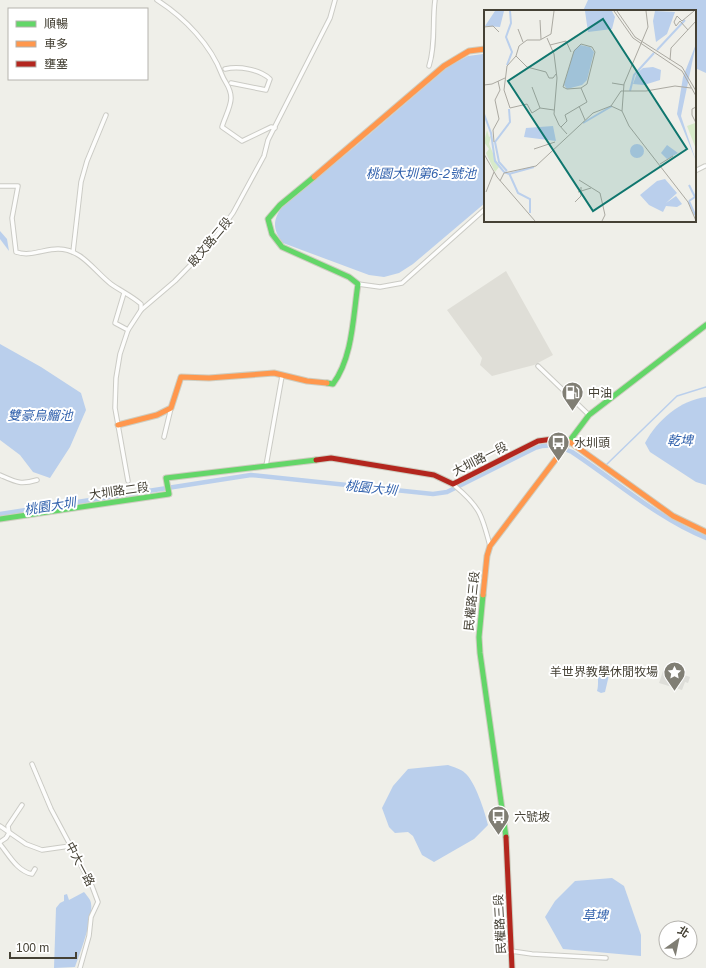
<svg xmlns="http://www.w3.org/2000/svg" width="706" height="968" font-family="Arial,'Noto Sans TC',sans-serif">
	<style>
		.industrial { fill: #dfded7 }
		.parking { fill: #deded9 }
		.water { fill: #bacfec }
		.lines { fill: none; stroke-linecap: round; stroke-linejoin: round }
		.stream { stroke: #bacfec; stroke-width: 1.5 }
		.canal { stroke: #bacfec; stroke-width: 4.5 }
		.street-casing { stroke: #cbcbc5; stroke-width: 5.5 }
		.fast-casing { stroke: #cecdc0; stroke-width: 7 }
		.slow-casing { stroke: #cecdc0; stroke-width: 7 }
		.jam-casing { stroke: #cecdc0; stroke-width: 7 }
		.street { stroke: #fdfdfc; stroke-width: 3.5 }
		.fast { stroke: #63d668; stroke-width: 5 }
		.slow { stroke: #ff974d; stroke-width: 5 }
		.jam { stroke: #b3261e; stroke-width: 5 }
		.labels { text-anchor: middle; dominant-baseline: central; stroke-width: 4; stroke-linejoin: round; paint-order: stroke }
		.street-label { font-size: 12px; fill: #454135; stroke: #fff }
		.poi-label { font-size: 12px; fill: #454135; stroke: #fff; text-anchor: start }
		.water-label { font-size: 13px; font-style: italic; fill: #3262ad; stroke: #fff }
		.inset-river { fill: none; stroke: #bacfec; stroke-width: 2 }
		.inset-road { fill: none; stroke: #aba9a1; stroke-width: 1 }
		.view { fill: #0f766e; fill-opacity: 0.15; stroke: #0f766e; stroke-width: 2 }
		.inset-edge { fill: none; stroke: #454135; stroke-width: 2 }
	</style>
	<rect width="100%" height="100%" fill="#efefe9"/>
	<path class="industrial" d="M506 271 553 355 534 365 492 376 480 365 482 358 447 310Z"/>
	<path class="parking" d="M664 668 690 677 688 683 685 682 682 690 659 683Z"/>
	<g class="water">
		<path d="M588 0H706V73L695 68V11H583Z"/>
		<path d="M483 54H485V203L413 264 399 273 384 277 369 275 283 243C273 230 272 221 282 207L357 145 449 66 468 56Z"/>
		<path d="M0 231 7 239 9 251 0 239Z"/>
		<path d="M0 344 41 367 81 393 86 410 70 447 50 478 33 472 20 455 0 440Z"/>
		<path d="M706 397V485L696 482 650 452 645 443C657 420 681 400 706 397Z"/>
		<path d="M605 672 609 675 605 692 601 693 597 691C599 684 597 679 599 673Z"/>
		<path d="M448 765C453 767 461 769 465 773 475 781 485 812 488 825L474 839 434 862 422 855 413 836 408 832 395 833 389 827 382 808 393 786 408 769Z"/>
		<path d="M612 878 624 886 641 935V956L563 949 545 917 555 901 575 881Z"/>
		<path d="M84 892C86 894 88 897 90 900 96 912 80 953 75 967L54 968 56 908 60 903 64 901V895L67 894 69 900Z"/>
	</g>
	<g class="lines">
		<path class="stream" d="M606 465 677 396 706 387"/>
		<path class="canal" d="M0 514 251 475 433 494 447 492 535 448C549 443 558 446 572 452 616 481 657 518 706 538"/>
		<defs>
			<g id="street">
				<path d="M157 0C185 18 211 45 222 75 225 83 231 87 231 98 231 107 224 119 222 127L242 141 271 127 275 128"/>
				<path d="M429 66C436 44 432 22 435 0"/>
				<path d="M225 69C239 66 259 69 270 79L266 90 231 83"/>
				<path d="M695 171 705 166"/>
				<path d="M0 186H18L12 218 16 252C30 257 44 249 58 249 82 249 94 271 111 284 121 291 132 296 141 304V310"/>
				<path d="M73 252 81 182 87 161 106 115"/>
				<path d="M358 284 380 287 402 283 485 209"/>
				<path d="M124 293 115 323 128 330"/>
				<path d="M538 366 589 415"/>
				<path d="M164 437 171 408"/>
				<path d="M266 466 282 376"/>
				<path d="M0 475C16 482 20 485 37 480"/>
				<path d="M128 481 115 408 116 378 120 354 128 330 141 310 175 281 209 246 233 213 264 156 268 140 330 18 335 0"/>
				<path d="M455 486C480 507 482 515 490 546"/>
				<path d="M32 764 51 809 92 886 98 902 91 917 89 936 80 968"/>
				<path d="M0 826 26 844 42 850 70 846"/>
				<path d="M0 842 6 838 9 833 8 826 22 805"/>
				<path d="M0 844C9 855 17 871 32 874L35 869"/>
				<path d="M511 951 532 954 606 958"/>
			</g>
			<g id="fast">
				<path d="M314 177 280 205 268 219 272 234 282 247 349 277 358 284C353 316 353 357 333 384L327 383"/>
				<path d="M568 443 589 415 706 325"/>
				<path d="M0 519 169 494 166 478 316 460"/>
				<path d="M483 595 479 637 480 653 506 837"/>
			</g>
			<g id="slow">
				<path d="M314 177 444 66 469 51 485 49"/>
				<path d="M118 425 157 415 171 408 181 377 209 378 274 373 307 381 327 383"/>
				<path d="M553 439 570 442 673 516 706 532"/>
				<path d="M483 595 487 556 490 546 568 443"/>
			</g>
			<g id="jam">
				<path d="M316 460 331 458 434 475 453 484 538 441 553 439"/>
				<path d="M506 837 512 968"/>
			</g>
		</defs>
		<use href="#street" class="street-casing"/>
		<use href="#fast" class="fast-casing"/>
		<use href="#slow" class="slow-casing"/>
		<use href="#jam" class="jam-casing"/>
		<use href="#street" class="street"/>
		<use href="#fast" class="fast"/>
		<use href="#slow" class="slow"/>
		<use href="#jam" class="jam"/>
	</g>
	<defs>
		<symbol id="fuel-pin" viewBox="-11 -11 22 30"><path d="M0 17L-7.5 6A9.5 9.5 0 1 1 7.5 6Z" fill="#807e74" stroke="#fff"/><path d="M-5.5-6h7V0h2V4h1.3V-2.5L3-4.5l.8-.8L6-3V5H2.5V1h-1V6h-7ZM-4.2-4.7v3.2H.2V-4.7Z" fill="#fff"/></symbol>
		<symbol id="bus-pin" viewBox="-11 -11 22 30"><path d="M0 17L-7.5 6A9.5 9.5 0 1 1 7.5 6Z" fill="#807e74" stroke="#fff"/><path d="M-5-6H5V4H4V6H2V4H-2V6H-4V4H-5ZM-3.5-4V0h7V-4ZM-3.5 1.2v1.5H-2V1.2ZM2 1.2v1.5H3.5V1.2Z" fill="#fff"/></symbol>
		<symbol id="sight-pin" viewBox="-11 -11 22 30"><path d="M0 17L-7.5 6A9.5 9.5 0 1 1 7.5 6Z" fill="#807e74" stroke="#fff"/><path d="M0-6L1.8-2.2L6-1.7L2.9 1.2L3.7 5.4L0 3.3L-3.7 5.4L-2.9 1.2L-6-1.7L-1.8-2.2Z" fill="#fff"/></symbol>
	</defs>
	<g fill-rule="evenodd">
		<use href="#fuel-pin" x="560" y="380" width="25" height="34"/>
		<use href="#bus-pin" x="546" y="430" width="25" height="34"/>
		<use href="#sight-pin" x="662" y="660" width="25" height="34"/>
		<use href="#bus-pin" x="486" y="804" width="25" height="34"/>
	</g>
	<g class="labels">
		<g class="street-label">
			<text transform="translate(210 242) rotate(-50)">啟文路二段</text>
			<text transform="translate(480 459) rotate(-27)">大圳路一段</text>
			<text transform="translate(119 491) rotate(-8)">大圳路二段</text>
			<text transform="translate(472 601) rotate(-84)">民權路三段</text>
			<text transform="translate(80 864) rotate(62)">中大一路</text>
			<text transform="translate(500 924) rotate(-93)">民權路三段</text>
		</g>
		<g class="poi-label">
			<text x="588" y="393">中油</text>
			<text x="574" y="443">水圳頭</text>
			<text x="658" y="672" text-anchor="end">羊世界教學休閒牧場</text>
			<text x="514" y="817">六號坡</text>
		</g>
		<g class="water-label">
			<text x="421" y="173">桃園大圳第6-2號池</text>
			<text x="40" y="415">雙豪烏鰡池</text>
			<text x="680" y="440">乾埤</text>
			<text transform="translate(371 488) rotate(6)">桃園大圳</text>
			<text transform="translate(50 506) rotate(-9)">桃園大圳</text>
			<text x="595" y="915">草埤</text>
		</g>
	</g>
	<g transform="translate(484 10)">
		<rect width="212" height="212" fill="#efefe9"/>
		<path d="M211 113 212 115V139L203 116ZM3 120 5 127 7 126 5 134 15 157 11 162 2 143 5 139 0 132Z" fill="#d7eac9"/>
		<path d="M11 1H20L16 17 1 16ZM101 1H128L131 7 128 19 104 22ZM171 1 191 2 183 24 172 32 169 11ZM212 34 197 106 212 151 193 104 199 67ZM96 35 106 37 110 42 103 70 98 75 83 79 80 75 90 40ZM169 57 177 60 176 70 160 75 149 74 153 63 159 58ZM69 116 72 131 40 127 42 118ZM146 141a7 7 0 1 1 14 0a7 7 0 1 1-14 0ZM183 135 194 143 183 149 177 143ZM181 169 193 183 182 193 192 186 198 194 193 197 182 196 179 202 165 195 156 185 173 171Z" fill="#bacfec"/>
		<path class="inset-river" d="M173 40 201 10M23 55 28 42 22 27 27 13 26 1M146 81 150 65 170 43M0 104 7 123 11 151 20 162 25 164 50 157M99 113 128 96M23 161 15 152 11 132 26 112 25 99M25 163 34 183 46 189V203M205 191 211 187 205 175M205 191 211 205"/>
		<path class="inset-road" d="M70 1 67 24 56 30H43L35 36 32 46 23 56 20 80 26 98 43 94 48 103 56 98 70 100M130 1 149 28 198 61 212 86M133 1 151 27 198 57 212 81M162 1 164 17 140 74 138 101 145 116 204 192 212 211M56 10 57 29M0 17 9 16 15 22M34 19 39 32M204 20 196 11 192 16 190 12 193 6 198 11 210 1M63 28 70 44 73 68 70 104 75 115 83 124M66 35 82 31 87 42M32 46 43 57 62 62 65 68H69L72 64M186 50 187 38 212 11M128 73 140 75M0 75 8 74 21 68M48 77 56 98M95 96 101 110M127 96 138 101M212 97 208 99V105L212 113M77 117 83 111 81 105 103 92 97 78 83 79 79 77 90 41 97 34 108 37 111 42 103 74 97 78M10 132 9 120 15 109 11 90 16 80 14 71M50 139 71 132M0 144 13 167 51 211M176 154 189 146M95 170 116 183 121 205 118 211M16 171 20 163 52 156 109 103 127 96 137 81H162L191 76 207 78M2 182 10 162M94 182 107 178M91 192 97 186V177"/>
		<path class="view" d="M119 9 203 139 109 201 24 71Z"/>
		<rect width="212" height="212" class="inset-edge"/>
	</g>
	<rect x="8" y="8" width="140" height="72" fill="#ffffff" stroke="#b5b3ae"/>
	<rect x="16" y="21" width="20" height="6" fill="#63d668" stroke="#b5b3ae"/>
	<text x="44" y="28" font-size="12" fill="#454135">順暢</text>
	<rect x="16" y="41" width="20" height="6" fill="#ff974d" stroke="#b5b3ae"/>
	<text x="44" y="48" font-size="12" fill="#454135">車多</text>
	<rect x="16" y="61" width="20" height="6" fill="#b3261e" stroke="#b5b3ae"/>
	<text x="44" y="68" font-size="12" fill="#454135">壅塞</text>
	<g transform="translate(678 940) rotate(33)"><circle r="19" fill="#ffffff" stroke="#b5b3ae"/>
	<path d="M0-3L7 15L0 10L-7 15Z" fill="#807e74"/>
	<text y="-6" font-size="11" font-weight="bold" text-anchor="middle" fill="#454135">北</text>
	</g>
	<path d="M10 952v6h66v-6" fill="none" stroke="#454135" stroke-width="2"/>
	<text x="16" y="952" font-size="12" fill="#454135" stroke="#ffffff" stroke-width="3" paint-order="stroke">100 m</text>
</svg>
